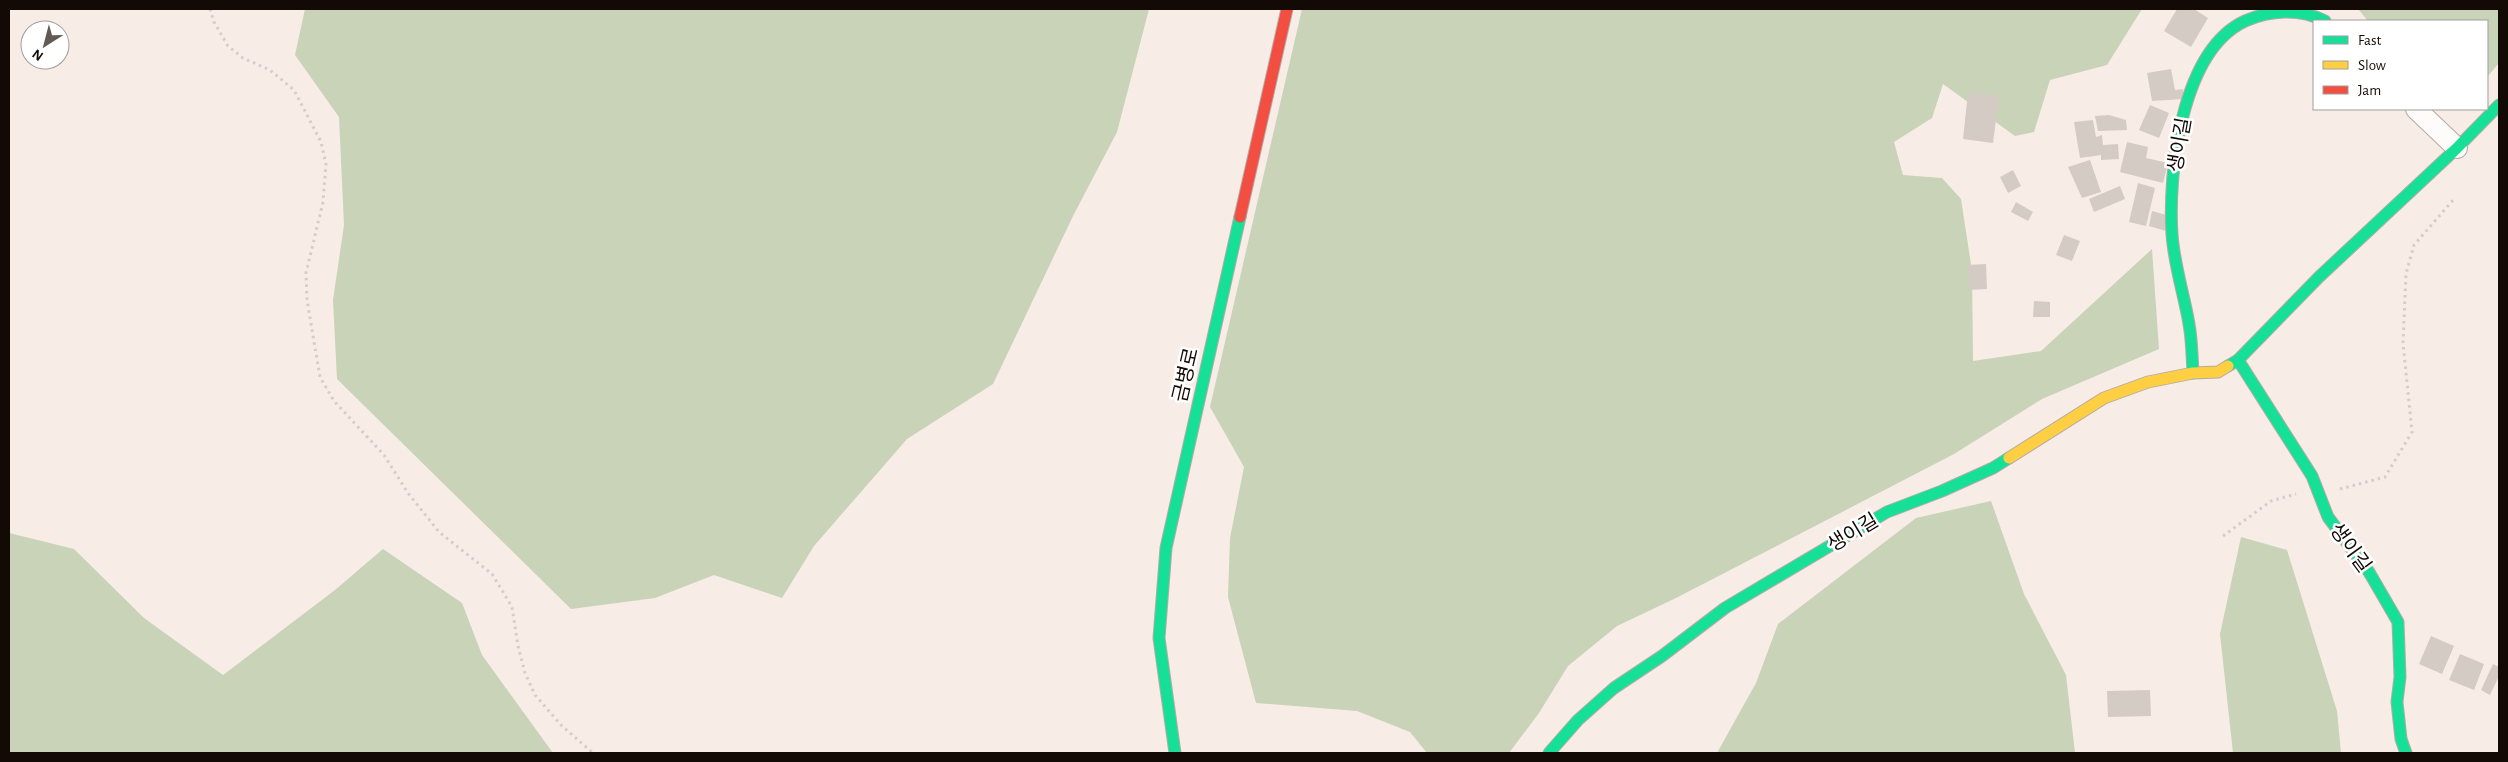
<svg xmlns="http://www.w3.org/2000/svg" width="2508" height="762" font-family="'Alegreya Sans','Noto Sans KR',sans-serif">
	<style>
		.forest { fill: #c9d3b8 }
		.building { fill: #d5cbc5 }
		.lines { fill: none; stroke-linecap: round; stroke-linejoin: round }
		.street-casing { stroke: #b4aba5; stroke-width: 22 }
		.fast-casing { stroke: #b4aba5; stroke-width: 13 }
		.slow-casing { stroke: #b4aba5; stroke-width: 13 }
		.jam-casing { stroke: #b4aba5; stroke-width: 13 }
		.path { stroke: #d2cecb; stroke-width: 3; stroke-dasharray: 2.5 4; stroke-linecap: butt }
		.street { stroke: #fefcfb; stroke-width: 20 }
		.fast { stroke: #16e098; stroke-width: 11 }
		.slow { stroke: #ffcf43; stroke-width: 11 }
		.jam { stroke: #f24e42; stroke-width: 11 }
		.labels { text-anchor: middle; dominant-baseline: central; stroke-width: 5; stroke-linejoin: round; paint-order: stroke }
		.street-label { font-size: 20px; fill: #130a05; stroke: #fff }
	</style>
	<rect width="100%" height="100%" fill="#f7ece6"/>
	<g class="forest">
		<path d="M305 9H1149L1117 132 1073 216 993 384 907 439 814 546 782 598 714 575 655 598 571 609 337 379 333 300 344 225 339 117 295 55Z"/>
		<path d="M1302 9H2142L2107 65 2050 80 2034 132 2015 136 1943 84 1932 118 1894 142 1903 175 1942 178 1961 199 1972 271 1973 361 2041 351 2152 249 2159 349 2042 399 1954 454 1676 598 1617 626 1568 666 1539 713 1509 753H1427L1410 732 1357 711 1256 703 1228 597 1230 538 1244 467 1210 407Z"/>
		<path d="M2358 9H2499V63L2487 77V21H2368Z"/>
		<path d="M1991 501 2024 594 2066 675 2075 753H1717L1756 683 1778 624 1916 518Z"/>
		<path d="M9 533 74 549 144 618 223 675 335 590 383 549 462 603 482 655 553 753H9Z"/>
		<path d="M2241 537 2287 550 2337 711 2341 753H2233L2220 634Z"/>
	</g>
	<g class="building">
		<path d="M2177 9H2194L2208 18 2191 47 2164 31Z"/>
		<path d="M2171 69 2175 90 2183 89 2184 99 2152 101 2147 73Z"/>
		<path d="M1968 92 1999 96 1993 143 1963 139Z"/>
		<path d="M2150 105 2169 113 2159 138 2139 130Z"/>
		<path d="M2109 115 2126 120 2127 130 2098 131 2095 116Z"/>
		<path d="M2093 120 2096 137 2102 135 2103 145 2118 144 2119 159 2101 160V155L2080 158 2074 122Z"/>
		<path d="M2127 142 2148 147 2146 158 2168 163 2163 183 2120 172Z"/>
		<path d="M2090 160 2101 192 2082 198 2068 167Z"/>
		<path d="M2013 170 2021 186 2008 193 2000 177Z"/>
		<path d="M2138 183 2155 188 2146 226 2129 222Z"/>
		<path d="M2120 186 2125 199 2094 212 2089 199Z"/>
		<path d="M2016 202 2033 212 2028 221 2011 212Z"/>
		<path d="M2152 211 2170 216 2166 231 2149 226Z"/>
		<path d="M2064 235 2080 241 2072 261 2056 255Z"/>
		<path d="M1986 264 1987 289 1969 290 1968 265Z"/>
		<path d="M2034 301 2050 302V317H2033Z"/>
		<path d="M2431 636 2454 646 2442 674 2419 664Z"/>
		<path d="M2460 654 2484 664 2474 690 2449 680Z"/>
		<path d="M2493 664 2499 667V676L2490 695 2481 690Z"/>
		<path d="M2150 690 2151 716 2108 717 2107 691Z"/>
	</g>
	<g class="lines">
		<defs>
			<path id="street" d="M2416 109 2457 148"/>
			<g id="fast">
				<path d="M2238 360 2312 476 2328 517 2369 572 2398 622 2400 677 2397 702 2401 739 2406 753"/>
				<path d="M2228 366 2238 360 2319 277 2457 148 2499 105"/>
				<path d="M2193 373C2192 357 2192 340 2189 324 2184 294 2174 265 2172 234 2168 173 2181 51 2245 21 2270 10 2300 8 2325 21"/>
				<path d="M1175 753 1159 638 1166 548 1240 217"/>
				<path d="M1549 753 1578 720 1614 688 1662 656 1725 608 1887 512 1942 491 1993 468 2009 458"/>
			</g>
			<path id="slow" d="M2009 458 2104 398 2148 382 2193 373 2218 372 2228 366"/>
			<path id="jam" d="M1240 217 1287 9"/>
		</defs>
		<use href="#street" class="street-casing"/>
		<use href="#fast" class="fast-casing"/>
		<use href="#slow" class="slow-casing"/>
		<use href="#jam" class="jam-casing"/>
		<g class="path">
			<path d="M210 9 214 22 228 46 243 58 270 70 294 90 321 142 326 164 323 202 306 273 307 300 320 377 334 401 384 455 408 493 439 532 492 574 512 607 518 646 525 673 535 695 562 726 593 753"/>
			<path d="M2340 489 2385 477 2412 432 2403 343 2406 274 2414 245 2454 199"/>
			<path d="M2223 536 2271 501 2296 494"/>
		</g>
		<use href="#street" class="street"/>
		<use href="#fast" class="fast"/>
		<use href="#slow" class="slow"/>
		<use href="#jam" class="jam"/>
	</g>
	<g class="labels">
		<g class="street-label">
			<text transform="translate(2180 145) rotate(-80)">생이길</text>
			<text transform="translate(1186 375) rotate(-77)">금병로</text>
			<text transform="translate(1853 533) rotate(-31)">생이길</text>
			<text transform="translate(2350 548) rotate(54)">생이길</text>
		</g>
	</g>
	<rect width="2508" height="762" fill="none" stroke="#130a05" stroke-width="20"/>
	<rect x="2313" y="20" width="175" height="90" fill="#ffffff" stroke="#a19d9b"/>
	<rect x="2323" y="36" width="25" height="8" fill="#16e098" stroke="#a19d9b"/>
	<text x="2358" y="45" font-size="15" fill="#130a05">Fast</text>
	<rect x="2323" y="61" width="25" height="8" fill="#ffcf43" stroke="#a19d9b"/>
	<text x="2358" y="70" font-size="15" fill="#130a05">Slow</text>
	<rect x="2323" y="86" width="25" height="8" fill="#f24e42" stroke="#a19d9b"/>
	<text x="2358" y="95" font-size="15" fill="#130a05">Jam</text>
	<g transform="translate(45 45) rotate(216)"><circle r="24" fill="#ffffff" stroke="#a19d9b"/>
	<path d="M0-4L9 19L0 12L-9 19Z" fill="#635954"/>
	<text y="-8" font-size="14" font-weight="bold" text-anchor="middle" fill="#130a05">N</text>
	</g>
</svg>
